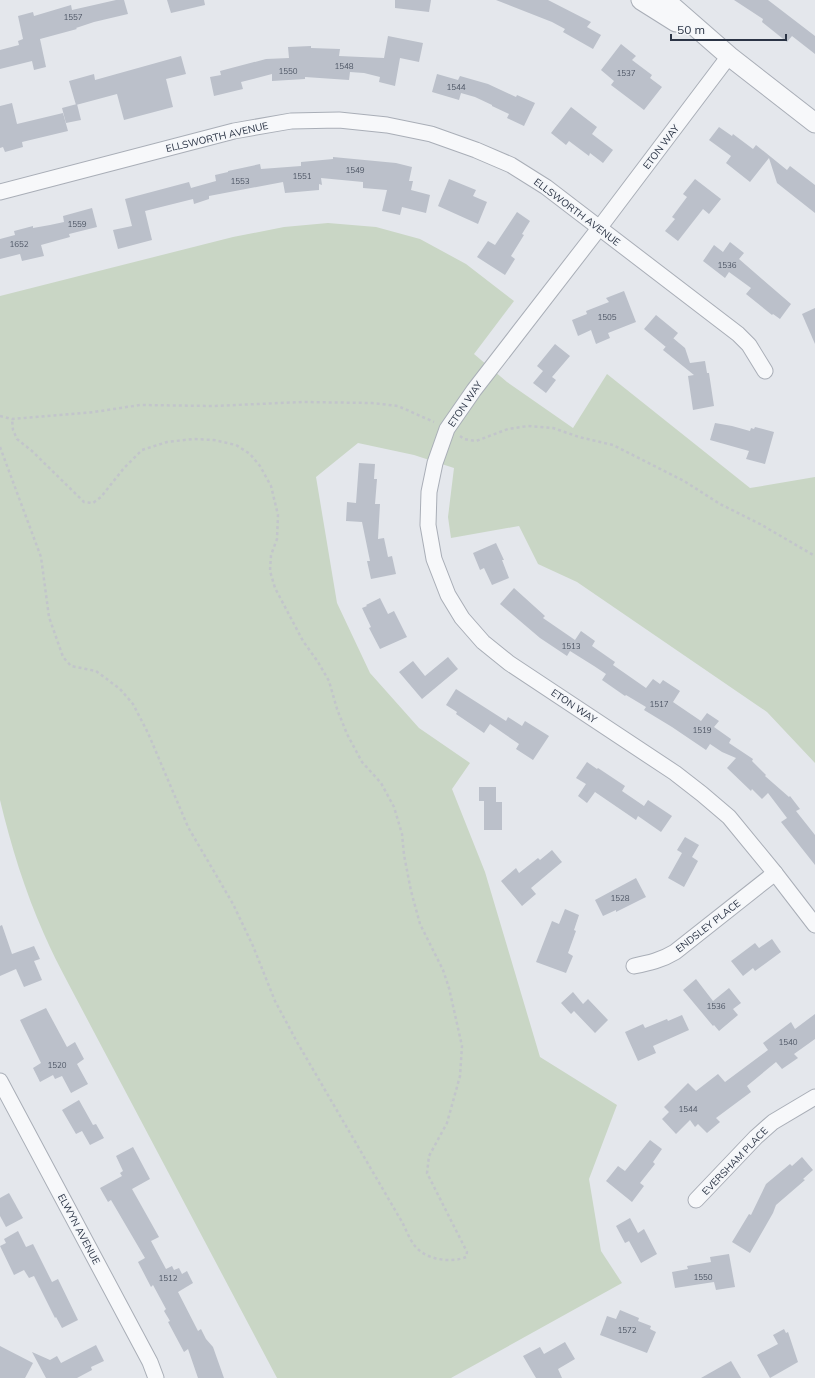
<svg xmlns="http://www.w3.org/2000/svg" width="815" height="1378" font-family="Mulish,sans-serif">
	<style>
		.green { fill: #c9d6c5 }
		.building { fill: #bbc0ca }
		.lines { fill: none; stroke-linecap: round; stroke-linejoin: round }
		.minor-casing { stroke: #a9aeb7; stroke-width: 17 }
		.tertiary-casing { stroke: #a9aeb7; stroke-width: 21 }
		.path { stroke: #c2c5cb; stroke-width: 2.5; stroke-dasharray: 3 3; stroke-linecap: butt }
		.minor { stroke: #f7f8fa; stroke-width: 15 }
		.tertiary { stroke: #f7f8fa; stroke-width: 19 }
		.labels { text-anchor: middle; dominant-baseline: central; stroke-width: 3.5; stroke-linejoin: round; paint-order: stroke }
		.number-label { font-size: 8px; fill: #4f5766 }
		.street-label { font-size: 10px; fill: #2b3445; stroke: #f4f6f9 }
	</style>
	<rect width="100%" height="100%" fill="#e4e7ec"/>
	<path class="green" d="M328 223 376 227 420 239 466 264 514 301 474 354 507 382 573 428 607 374 750 488 815 477V763L767 712 577 582 538 564 519 526 451 538 448 517 454 468 414 455 358 443 316 477 337 603 370 673 419 728 470 763 452 789 485 872 540 1057 617 1105 589 1179 601 1251 622 1283 451 1378H277L67 981C59 966 51 950 44 934 25 891 11 846 0 800V296L233 237 284 227Z"/>
	<g class="building">
		<path d="M116 0H124L128 14 94 22 76 28 77 29 40 39 46 67 34 70 32 61 0 69V50L19 45 18 41 23 39 18 16 33 12 34 16 71 5 72 10Z"/>
		<path d="M167 0H204L205 5 171 13Z"/>
		<path d="M395 0H431L429 12 395 8Z"/>
		<path d="M496 0H548L591 22 587 27 601 35 593 49 563 32 565 29 552 22Z"/>
		<path d="M734 0H768L815 36V54L792 36 787 42 762 22 763 19Z"/>
		<path d="M388 36 423 43 419 62 400 58 395 86 379 82 380 77 364 73 350 72 349 80 305 77V79L272 81V74L241 82 243 89 214 96 210 77 221 75 220 71 266 59 289 58 288 47 311 46V48L340 49 339 56 384 58Z"/>
		<path d="M621 44 636 56 632 60 652 75 650 78 662 87 644 110 611 85 614 81 601 70Z"/>
		<path d="M181 56 186 74 166 79 173 107 124 120 117 94 76 105 69 81 94 74 95 80Z"/>
		<path d="M437 74 458 80 460 76 488 84 516 97 517 95 535 103 524 126 507 118 509 114 492 106V105L475 97 461 93 459 100 432 92Z"/>
		<path d="M12 103 17 124 63 113 68 131 22 142 23 147 5 152 3 147 0 148V106Z"/>
		<path d="M77 104 81 120 66 123 62 108Z"/>
		<path d="M571 107 597 127 592 134 613 150 603 163 590 153 589 156 569 141 566 145 551 133Z"/>
		<path d="M719 127 732 136 733 134 753 149 756 145 787 170 790 166 815 185V213L777 183 769 158 750 182 726 163 731 156 709 140Z"/>
		<path d="M333 157 396 163 412 167 409 181H413L411 190 430 195 426 213 402 207 400 215 382 211 387 190 363 188V182L321 178 322 185 319 184V190L285 193 283 182 209 196V199L194 204 193 199 145 211 152 240 118 249 113 230 132 226 125 199 189 182 191 188 216 181 215 175 228 172V171L260 164 261 169 301 166V162L333 159Z"/>
		<path d="M449 179 476 190 473 196 487 202 478 224 438 206Z"/>
		<path d="M695 179 721 199 709 214 703 209 678 241 665 231 675 219 672 217 687 197 683 194Z"/>
		<path d="M92 208 97 227 69 234 70 237 41 245 44 256 22 261 20 254 0 259V239L15 235 14 231 33 226V228L50 225 64 222 63 216Z"/>
		<path d="M517 212 530 221 522 234 524 235 511 256 515 259 505 275 477 257 488 241 495 245Z"/>
		<path d="M730 242 744 253 739 259 791 304 780 319 773 314 772 315 746 294 751 288 729 272 725 278 703 261 714 245 723 252Z"/>
		<path d="M624 291 636 322 608 333 610 338 596 344 591 330 578 336 572 320 587 314 586 311 609 302 606 298Z"/>
		<path d="M815 308V344L802 314Z"/>
		<path d="M656 315 678 333 666 347 644 329Z"/>
		<path d="M673 338 685 348 690 363 705 361 707 373H709L714 406 693 410 688 376 694 375 663 350Z"/>
		<path d="M555 344 570 356 552 377 556 380 546 393 533 383 543 371 537 366Z"/>
		<path d="M715 423 732 426 750 431 751 428 754 429 755 427 774 432 765 464 746 459 749 451 710 440Z"/>
		<path d="M359 463 375 464 374 479H377L375 504H380L378 539 384 538 388 557 392 556 396 574 371 579 367 561H370L362 522 346 521 347 502 356 503Z"/>
		<path d="M496 543 504 560H502L509 578 492 585 484 568 480 570 473 553Z"/>
		<path d="M514 588 545 616 543 618 575 640 581 631 595 641 592 646 615 662 613 665 646 688 653 679 660 684 663 680 680 691 673 702 701 721 707 713 719 721 714 727 731 739 729 743 753 759 752 761 766 775 765 776 789 797 790 796 800 809 796 811 815 835V865L781 822 787 818 768 793 762 799 752 789 751 791 727 768 736 758 722 752 710 744 706 750 672 727 644 710 646 707 626 695 625 696 602 680 606 674 594 666 570 651 567 656 540 638 500 604Z"/>
		<path d="M380 598 388 614 394 611 407 637 380 649 369 628 371 627 362 608 367 606 366 605Z"/>
		<path d="M448 657 458 669 422 699 399 672 413 661 425 676Z"/>
		<path d="M456 689 506 721 508 717 522 726 525 721 549 736 533 760 516 749 519 744 490 724 484 733 456 714 457 712 446 705Z"/>
		<path d="M587 762 597 769 598 768 625 786 622 791 644 806 648 800 672 816 661 832 638 816 636 820 595 792 587 803 578 796 586 784 576 778Z"/>
		<path d="M479 787H496V802H502V830H484V801H479Z"/>
		<path d="M685 837 699 845 692 857 698 861 684 887 668 878 682 853 677 850Z"/>
		<path d="M552 850 562 862 531 888 536 894 522 906 501 881 516 868 519 873 538 858 540 860Z"/>
		<path d="M636 878 646 897 616 912V910L603 916 595 900Z"/>
		<path d="M565 909 579 915 574 930 576 931 568 953 573 956 566 973 536 962 552 921 559 924Z"/>
		<path d="M2 925 12 954 34 946 40 959 34 961 42 980 24 987 16 969 0 976V926Z"/>
		<path d="M772 939 781 952 755 971 753 968 743 976 731 961 755 943 759 948Z"/>
		<path d="M696 979 713 1001 729 988 741 1003 733 1009 738 1015 719 1031 714 1025 713 1026 683 990Z"/>
		<path d="M573 992 583 1004 588 999 608 1020 595 1033 574 1011 571 1014 561 1003Z"/>
		<path d="M46 1008 67 1047 75 1042 84 1059 77 1064 88 1084 71 1093 62 1076 55 1079 53 1075 40 1082 33 1068 41 1063 20 1020Z"/>
		<path d="M815 1014V1039L794 1054 798 1058 782 1069 776 1062 747 1086 751 1092 716 1118 720 1122 707 1133 698 1124 695 1127 690 1120 676 1134 662 1119 669 1112 664 1107 688 1083 696 1091 718 1074 725 1082 768 1050 763 1043 791 1022 795 1029Z"/>
		<path d="M682 1015 689 1030 653 1046 656 1053 638 1061 625 1032 643 1024 645 1028 667 1019 668 1021Z"/>
		<path d="M79 1100 93 1125 96 1124 104 1138 90 1145 82 1131 76 1134 62 1110Z"/>
		<path d="M650 1140 662 1149 653 1162 655 1164 640 1183 644 1186 632 1202 606 1181 618 1166 625 1171Z"/>
		<path d="M133 1147 150 1179 132 1189 159 1237 151 1241 166 1269 172 1266 174 1270 179 1268 182 1274 187 1271 193 1283 178 1292 198 1331 201 1329 206 1339 213 1347 224 1378H198L188 1349 184 1352 168 1322 170 1321 164 1311 166 1309 153 1285 151 1287 138 1262 145 1258 111 1200 108 1202 100 1188 122 1176 120 1173 123 1171 116 1156Z"/>
		<path d="M802 1157 813 1170 803 1179 805 1180 776 1205 773 1213 750 1253 732 1242 749 1214 751 1215 766 1184 790 1164 792 1166Z"/>
		<path d="M9 1193 23 1218 6 1227 0 1216V1198Z"/>
		<path d="M630 1218 638 1233 644 1229 657 1254 641 1263 629 1241 625 1243 616 1226Z"/>
		<path d="M18 1231 26 1247 33 1244 52 1282 58 1279 78 1320 62 1328 56 1317 55 1318 34 1276 29 1278 24 1270 14 1275 0 1246 6 1243 4 1239Z"/>
		<path d="M729 1254 735 1287 716 1290 714 1282 675 1288 672 1272 688 1269 687 1266 711 1262 710 1257Z"/>
		<path d="M620 1310 639 1318 638 1321 651 1326 650 1329 656 1332 647 1353 600 1335 607 1316 616 1319Z"/>
		<path d="M784 1329 786 1333 788 1332 798 1362 770 1378 757 1355 778 1344 773 1335Z"/>
		<path d="M565 1342 575 1359 558 1369 562 1378H536L523 1356 540 1347 544 1354Z"/>
		<path d="M96 1345 104 1361 91 1367 92 1370 77 1378H46L32 1352 50 1360 57 1356 61 1363Z"/>
		<path d="M0 1346 33 1363 25 1378H0Z"/>
		<path d="M731 1361 741 1378H701Z"/>
	</g>
	<g class="lines">
		<defs>
			<g id="minor">
				<path d="M729 56 600 227 474 390 447 429 435 463 429 492 428 525 434 559 448 595 462 618 483 642 509 663 675 773 702 794 729 817 775 873 815 925"/>
				<path d="M0 192 234 131 291 121 339 120 387 125 431 134 476 150 511 165 546 187 738 334 749 345 765 371"/>
				<path d="M634 966C649 963 662 960 675 952L775 873"/>
				<path d="M0 1081 150 1362 156 1378"/>
				<path d="M696 1200 756 1137 773 1122 815 1097"/>
			</g>
			<g id="tertiary">
				<path d="M641 0 676 22"/>
				<path d="M665 0 729 56 815 123"/>
			</g>
		</defs>
		<use href="#minor" class="minor-casing"/>
		<use href="#tertiary" class="tertiary-casing"/>
		<g class="path">
			<path d="M0 416 12 419 25 418 94 412 140 405 214 406 302 402 372 403 398 406 434 422"/>
			<path d="M460 436 464 439 476 441 508 429 528 426 553 428 579 437 613 445 684 481 720 504 760 524 815 556"/>
			<path d="M0 447 41 557 49 617 63 657 71 666 96 671 120 689 133 704 148 733 188 827 233 904 253 946 275 1001 297 1042 402 1222C407 1231 410 1242 418 1249 428 1260 453 1263 466 1257L467 1252 427 1173 429 1156 447 1123 460 1076 462 1046 449 988 443 970 420 924 411 891 404 855 402 834 394 807 381 783 362 762 347 734 337 709 329 681 318 662 303 641 275 588 270 571 271 555 277 539 278 515 271 486 260 466 250 454 236 445 214 440 193 439 167 442 142 450 124 468 101 497 93 503 84 502 32 451 17 439 13 430 12 419"/>
		</g>
		<use href="#minor" class="minor"/>
		<use href="#tertiary" class="tertiary"/>
	</g>
	<g class="labels">
		<g class="number-label">
			<text x="73" y="17">1557</text>
			<text x="344" y="66">1548</text>
			<text x="288" y="71">1550</text>
			<text x="626" y="73">1537</text>
			<text x="456" y="87">1544</text>
			<text x="355" y="170">1549</text>
			<text x="302" y="176">1551</text>
			<text x="240" y="181">1553</text>
			<text x="77" y="224">1559</text>
			<text x="19" y="244">1652</text>
			<text x="727" y="265">1536</text>
			<text x="607" y="317">1505</text>
			<text x="571" y="646">1513</text>
			<text x="659" y="704">1517</text>
			<text x="702" y="730">1519</text>
			<text x="620" y="898">1528</text>
			<text x="716" y="1006">1536</text>
			<text x="788" y="1042">1540</text>
			<text x="57" y="1065">1520</text>
			<text x="688" y="1109">1544</text>
			<text x="703" y="1277">1550</text>
			<text x="168" y="1278">1512</text>
			<text x="627" y="1330">1572</text>
		</g>
		<g class="street-label">
			<text transform="translate(217 137) rotate(-13)">ELLSWORTH AVENUE</text>
			<text transform="translate(661 147) rotate(-53)">ETON WAY</text>
			<text transform="translate(577 212) rotate(37)">ELLSWORTH AVENUE</text>
			<text transform="translate(465 404) rotate(-56)">ETON WAY</text>
			<text transform="translate(574 706) rotate(34)">ETON WAY</text>
			<text transform="translate(708 926) rotate(-38)">ENDSLEY PLACE</text>
			<text transform="translate(735 1161) rotate(-46)">EVERSHAM PLACE</text>
			<text transform="translate(79 1229) rotate(62)">ELWYN AVENUE</text>
		</g>
	</g>
	<path d="M671 34v6h115v-6" fill="none" stroke="#2b3445" stroke-width="2"/>
	<text x="677" y="34" font-size="12" fill="#2b3445" stroke="#f4f6f9" stroke-width="3" paint-order="stroke">50 m</text>
</svg>
